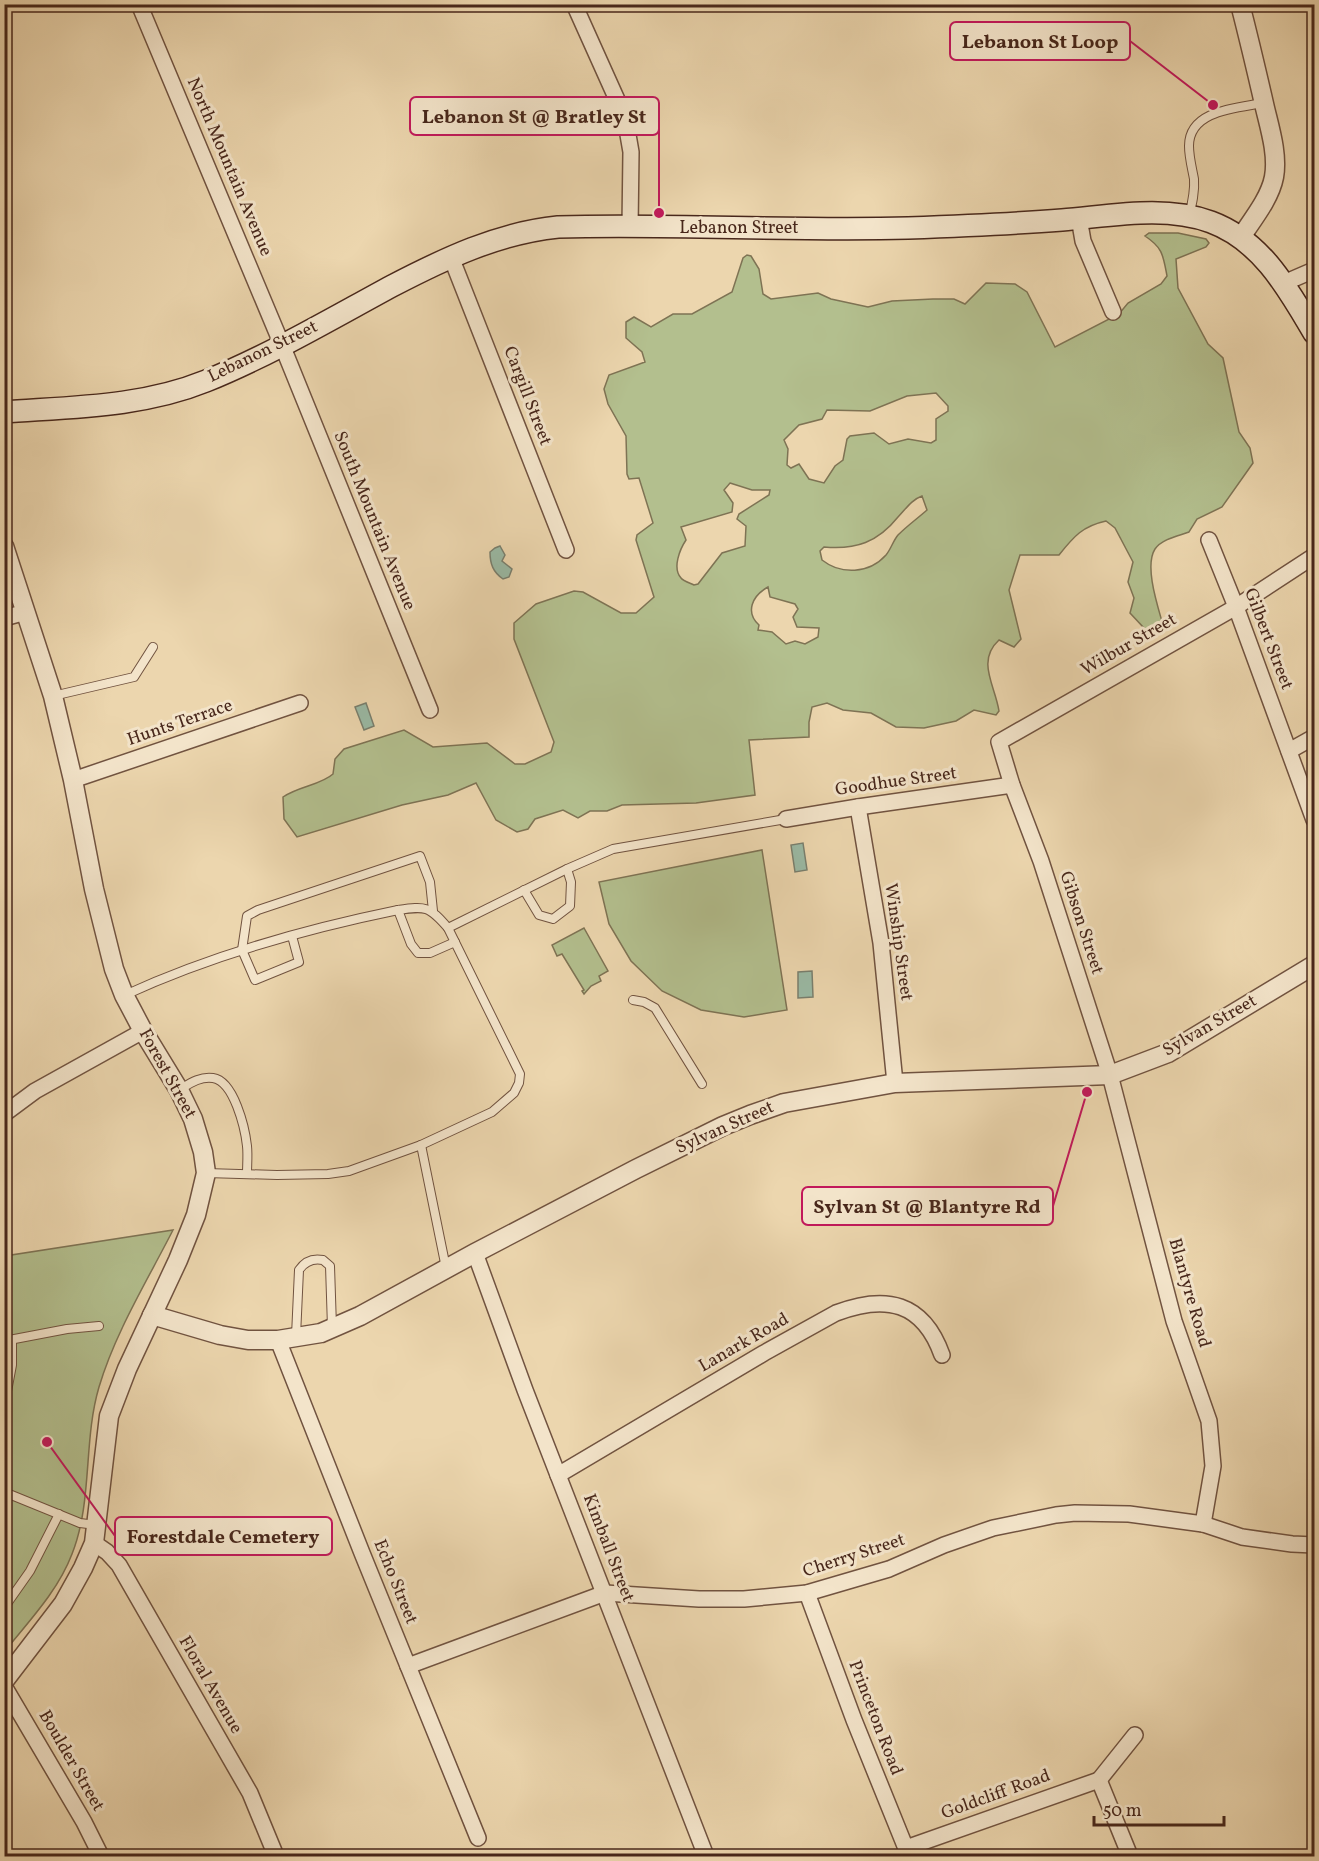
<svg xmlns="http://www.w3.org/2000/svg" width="1319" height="1861" font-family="Vollkorn,serif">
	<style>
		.green { fill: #b3bf8e; stroke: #7e7354; stroke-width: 1.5; fill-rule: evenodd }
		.water { fill: #9abaa5; stroke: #797f6e; stroke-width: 1.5 }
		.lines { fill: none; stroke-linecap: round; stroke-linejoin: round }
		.service-casing { stroke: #715340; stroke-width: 10 }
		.minor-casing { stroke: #715340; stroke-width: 18 }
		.tertiary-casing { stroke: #715340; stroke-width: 21 }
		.secondary-casing { stroke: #48271b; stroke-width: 24 }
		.service { stroke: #f3e4ca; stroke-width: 8 }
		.minor { stroke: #f3e4ca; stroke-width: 15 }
		.tertiary { stroke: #f3e4ca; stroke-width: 18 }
		.secondary { stroke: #f3e4ca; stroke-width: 21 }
		.labels { text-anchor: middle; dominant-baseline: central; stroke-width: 6; stroke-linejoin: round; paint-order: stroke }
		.street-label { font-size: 18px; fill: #48271b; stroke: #f3e4ca }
		.leader { fill: none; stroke: #c2185b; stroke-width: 2 }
		.callout-dot { fill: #c2185b; stroke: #f3e4ca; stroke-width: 2 }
		.callout { fill: #f3e4ca; stroke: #c2185b; stroke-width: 2 }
		.callout-label { font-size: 20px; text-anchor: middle; font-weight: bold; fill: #48271b }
	</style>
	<rect width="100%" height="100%" fill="#ecd6ae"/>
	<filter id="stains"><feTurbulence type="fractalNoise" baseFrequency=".00333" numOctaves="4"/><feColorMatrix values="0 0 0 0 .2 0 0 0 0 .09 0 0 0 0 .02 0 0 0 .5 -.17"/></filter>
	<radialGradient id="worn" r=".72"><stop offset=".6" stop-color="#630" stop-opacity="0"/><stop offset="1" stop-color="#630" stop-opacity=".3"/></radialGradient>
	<g class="green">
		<path d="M1149 233H1178L1206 239 1209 243 1206 247 1176 259 1178 288 1208 344 1223 358 1239 432 1250 448 1253 463 1222 507 1197 519 1189 532C1178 536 1162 539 1155 549 1144 566 1158 607 1163 625L1156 633 1145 629 1130 613 1134 598 1128 582 1133 562 1115 528 1106 521C1083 526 1074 536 1059 555H1020L1009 590 1021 639 1014 647 999 640C976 661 995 685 999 711L996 715 974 710 956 721 924 728 896 727 871 713 843 710 827 703 812 707 809 722V737L749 740 755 795 696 803 622 805 607 811H590L578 818 563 810 535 819 528 829 517 832 496 820 476 783 448 795 402 805 297 837 284 819 283 797C299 786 321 785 333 774L335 759 344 749 404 730 433 747 487 743 515 764H525L551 752 554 742 514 639V623L536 604 574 591 583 592 621 613H636L654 597 636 540 637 535 653 523 639 478 629 479 627 474 626 436 608 404 604 389 609 375 645 362 642 352 626 338V322L634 317 651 327 673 314H692L732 292 743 258 747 255 751 256 759 269 763 294 771 299 818 293 831 299 868 307 892 301 933 299H954L965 304 986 283 1015 284 1027 292 1055 347 1119 314 1128 303 1161 284 1167 276C1163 255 1163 248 1145 236ZM936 393 948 406V411L936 419V440L931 443 908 439 889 444 874 433 850 436 847 439 843 460 835 466 824 483 809 479 799 464 791 468 787 465 788 449 784 440 799 425 822 419 827 410 870 411 907 396ZM730 483 752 490H770L769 495 739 514 737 519 746 526 745 546 722 553 698 584 694 585C690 583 683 581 681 578 672 568 680 549 686 540L681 527 732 512 733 503 724 490ZM922 496 927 510C918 518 907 526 898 535 893 541 891 549 886 555 869 574 841 575 822 560L820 551 824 547C856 550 878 542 898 517 906 509 911 500 922 496ZM768 587 770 597 795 604 798 609 793 617 797 627 819 628 818 637 805 644 795 641 786 644 772 632 758 630 759 625C745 612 752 596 768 587Z"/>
		<path d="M762 850 787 1010 744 1017 701 1010 662 991 631 961 609 924 599 882Z"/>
		<path d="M584 928 608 971 599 976 601 981 591 986 584 994 582 991 584 990 562 954 557 956 552 945Z"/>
		<path d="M173 1230C147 1281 115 1333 99 1387 83 1441 93 1501 72 1554 58 1591 29 1621 5 1651V1256Z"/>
	</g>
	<g class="water">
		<path d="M500 546 505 555 502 561 512 569 509 577 503 579C493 572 490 564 490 552L495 548Z"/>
		<path d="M366 703 374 726 364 730 355 707Z"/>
		<path d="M803 843 807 870 795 872 791 845Z"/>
		<path d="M812 971 813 997 798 998V972Z"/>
	</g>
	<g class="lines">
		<defs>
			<g id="service">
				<path d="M1189 216C1192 204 1195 192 1194 179 1192 168 1189 157 1189 146 1189 110 1237 108 1263 103"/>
				<path d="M53 696 134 677 153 647"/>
				<path d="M524 890 539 915 553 919 570 906 571 882 567 869"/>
				<path d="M398 910 411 944 418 953H430L455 942"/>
				<path d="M292 936 299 962 255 980 242 950 247 916 258 910 420 856 430 882 433 911"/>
				<path d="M125 995C212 955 305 929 398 910 426 906 429 906 448 928L567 869 613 849 786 819"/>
				<path d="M633 1000 644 1002 655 1008 702 1084"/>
				<path d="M179 1090C189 1084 200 1076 213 1078 234 1081 245 1128 247 1146 248 1155 247 1165 247 1174"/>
				<path d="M421 1145 446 1268"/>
				<path d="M206 1173 277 1175 328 1174 349 1171 421 1145 492 1112 514 1093 519 1083 520 1074 448 928"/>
				<path d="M296 1336 299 1270C305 1261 313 1258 323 1260L330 1266 332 1327"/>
				<path d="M4 1341 67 1329 99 1326"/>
				<path d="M4 1407 12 1365V1340"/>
				<path d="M4 1492 80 1523 96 1525"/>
				<path d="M4 1608 30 1571 59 1514"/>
			</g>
			<g id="minor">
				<path d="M139 4 282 345 430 710"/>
				<path d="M574 4 618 102 627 129 631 152 630 227"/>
				<path d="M1079 218 1083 241 1113 312"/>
				<path d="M451 257 566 550"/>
				<path d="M1284 283 1314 270"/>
				<path d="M1209 540 1236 607 1314 820"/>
				<path d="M4 618 26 612"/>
				<path d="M1289 751 1314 737"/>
				<path d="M73 780 300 703"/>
				<path d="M858 807 881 943 895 1083"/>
				<path d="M786 819 858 807 1012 785"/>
				<path d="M4 1114 35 1091 143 1031"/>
				<path d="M475 1253 525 1390 706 1856"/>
				<path d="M278 1340 362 1553 478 1838"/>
				<path d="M558 1475 764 1353 836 1313C886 1294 923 1302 942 1355"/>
				<path d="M1203 1524 1213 1466 1209 1421 1174 1321 1110 1075 1041 861 1012 785 999 742 1236 607 1314 556"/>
				<path d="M94 1543 107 1552 119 1565 250 1793 276 1856"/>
				<path d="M807 1593 854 1720 909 1856"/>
				<path d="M408 1666 605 1593 699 1599H744L807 1593 889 1569 944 1545 993 1528 1056 1515 1075 1513 1129 1514 1203 1524 1242 1537 1292 1544 1314 1545"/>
				<path d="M4 1686 84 1822 101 1856"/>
				<path d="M1099 1780 1135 1735"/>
				<path d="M906 1848 1099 1780 1130 1856"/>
			</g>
			<g id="tertiary">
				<path d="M1240 4C1249 39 1257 73 1265 108 1270 129 1278 155 1274 177 1270 198 1253 219 1241 237"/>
				<path d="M4 546 53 696 73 780 94 889 114 969 124 995 143 1031 179 1090 193 1119 203 1152 206 1173 196 1215 178 1260 127 1369 109 1416 94 1543 83 1568 63 1604 4 1681"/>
				<path d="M152 1315 220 1335 248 1340H278L321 1333 360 1316 475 1253 636 1169 723 1126 750 1115 784 1103 895 1083 1110 1075 1168 1053 1314 965"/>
			</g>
			<path id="secondary" d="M4 412C72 407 142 407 206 381 270 355 331 319 392 286 444 259 498 233 558 227 675 224 791 231 908 228 960 226 1011 224 1062 220 1111 216 1165 205 1211 222 1262 241 1288 289 1314 333"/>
		</defs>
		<use href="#service" class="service-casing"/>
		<use href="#minor" class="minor-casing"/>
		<use href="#tertiary" class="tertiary-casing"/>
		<use href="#secondary" class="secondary-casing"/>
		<use href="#service" class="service"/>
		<use href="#minor" class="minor"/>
		<use href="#tertiary" class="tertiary"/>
		<use href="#secondary" class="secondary"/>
	</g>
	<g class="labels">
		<g class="street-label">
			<text transform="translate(229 167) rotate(67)">North Mountain Avenue</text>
			<text x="739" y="228">Lebanon Street</text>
			<text transform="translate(263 352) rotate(-26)">Lebanon Street</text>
			<text transform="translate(527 396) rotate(69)">Cargill Street</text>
			<text transform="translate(374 521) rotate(68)">South Mountain Avenue</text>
			<text transform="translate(1268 639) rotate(69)">Gilbert Street</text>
			<text transform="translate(1129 645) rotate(-30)">Wilbur Street</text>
			<text transform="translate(180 723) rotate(-19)">Hunts Terrace</text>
			<text transform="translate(896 782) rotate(-8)">Goodhue Street</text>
			<text transform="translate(1081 923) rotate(72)">Gibson Street</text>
			<text transform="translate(898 942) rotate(82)">Winship Street</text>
			<text transform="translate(1210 1026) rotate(-30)">Sylvan Street</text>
			<text transform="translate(167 1074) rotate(61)">Forest Street</text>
			<text transform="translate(725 1128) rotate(-24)">Sylvan Street</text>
			<text transform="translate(1189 1293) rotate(74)">Blantyre Road</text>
			<text transform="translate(744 1343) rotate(-30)">Lanark Road</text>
			<text transform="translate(608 1548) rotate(69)">Kimball Street</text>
			<text transform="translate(854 1556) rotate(-18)">Cherry Street</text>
			<text transform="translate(395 1582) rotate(68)">Echo Street</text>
			<text transform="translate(210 1685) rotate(60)">Floral Avenue</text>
			<text transform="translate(875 1718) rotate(69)">Princeton Road</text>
			<text transform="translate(71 1761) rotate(60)">Boulder Street</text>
			<text transform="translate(996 1795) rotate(-20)">Goldcliff Road</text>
		</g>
	</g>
	<path class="leader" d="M1213 105L1130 41M659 213L659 116M1087 1092L1053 1206M47 1442L115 1536"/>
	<g class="callout-dot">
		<circle cx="1213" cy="105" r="6"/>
		<circle cx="659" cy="213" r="6"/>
		<circle cx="1087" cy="1092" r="6"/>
		<circle cx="47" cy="1442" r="6"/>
	</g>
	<g class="callout">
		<rect x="950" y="22" width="180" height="38" rx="6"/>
		<rect x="410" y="97" width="249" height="38" rx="6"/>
		<rect x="802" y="1187" width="251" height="38" rx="6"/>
		<rect x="115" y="1517" width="217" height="38" rx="6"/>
	</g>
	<g class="callout-label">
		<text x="1040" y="48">Lebanon St Loop</text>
		<text x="534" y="123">Lebanon St @ Bratley St</text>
		<text x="927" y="1213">Sylvan St @ Blantyre Rd</text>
		<text x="223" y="1543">Forestdale Cemetery</text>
	</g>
	<rect width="1319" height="1861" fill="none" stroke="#ecd6ae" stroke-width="24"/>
	<rect x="6" y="6" width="1307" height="1849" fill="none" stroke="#48271b" stroke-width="3"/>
	<rect x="12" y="12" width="1295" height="1837" fill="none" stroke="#48271b" stroke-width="1.5"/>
	<path d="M1094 1816v9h130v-9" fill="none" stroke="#48271b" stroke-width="3"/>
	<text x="1103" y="1816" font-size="18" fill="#48271b" stroke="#f3e4ca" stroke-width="4.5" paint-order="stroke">50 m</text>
	<rect width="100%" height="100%" filter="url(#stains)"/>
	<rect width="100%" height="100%" fill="url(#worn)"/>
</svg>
